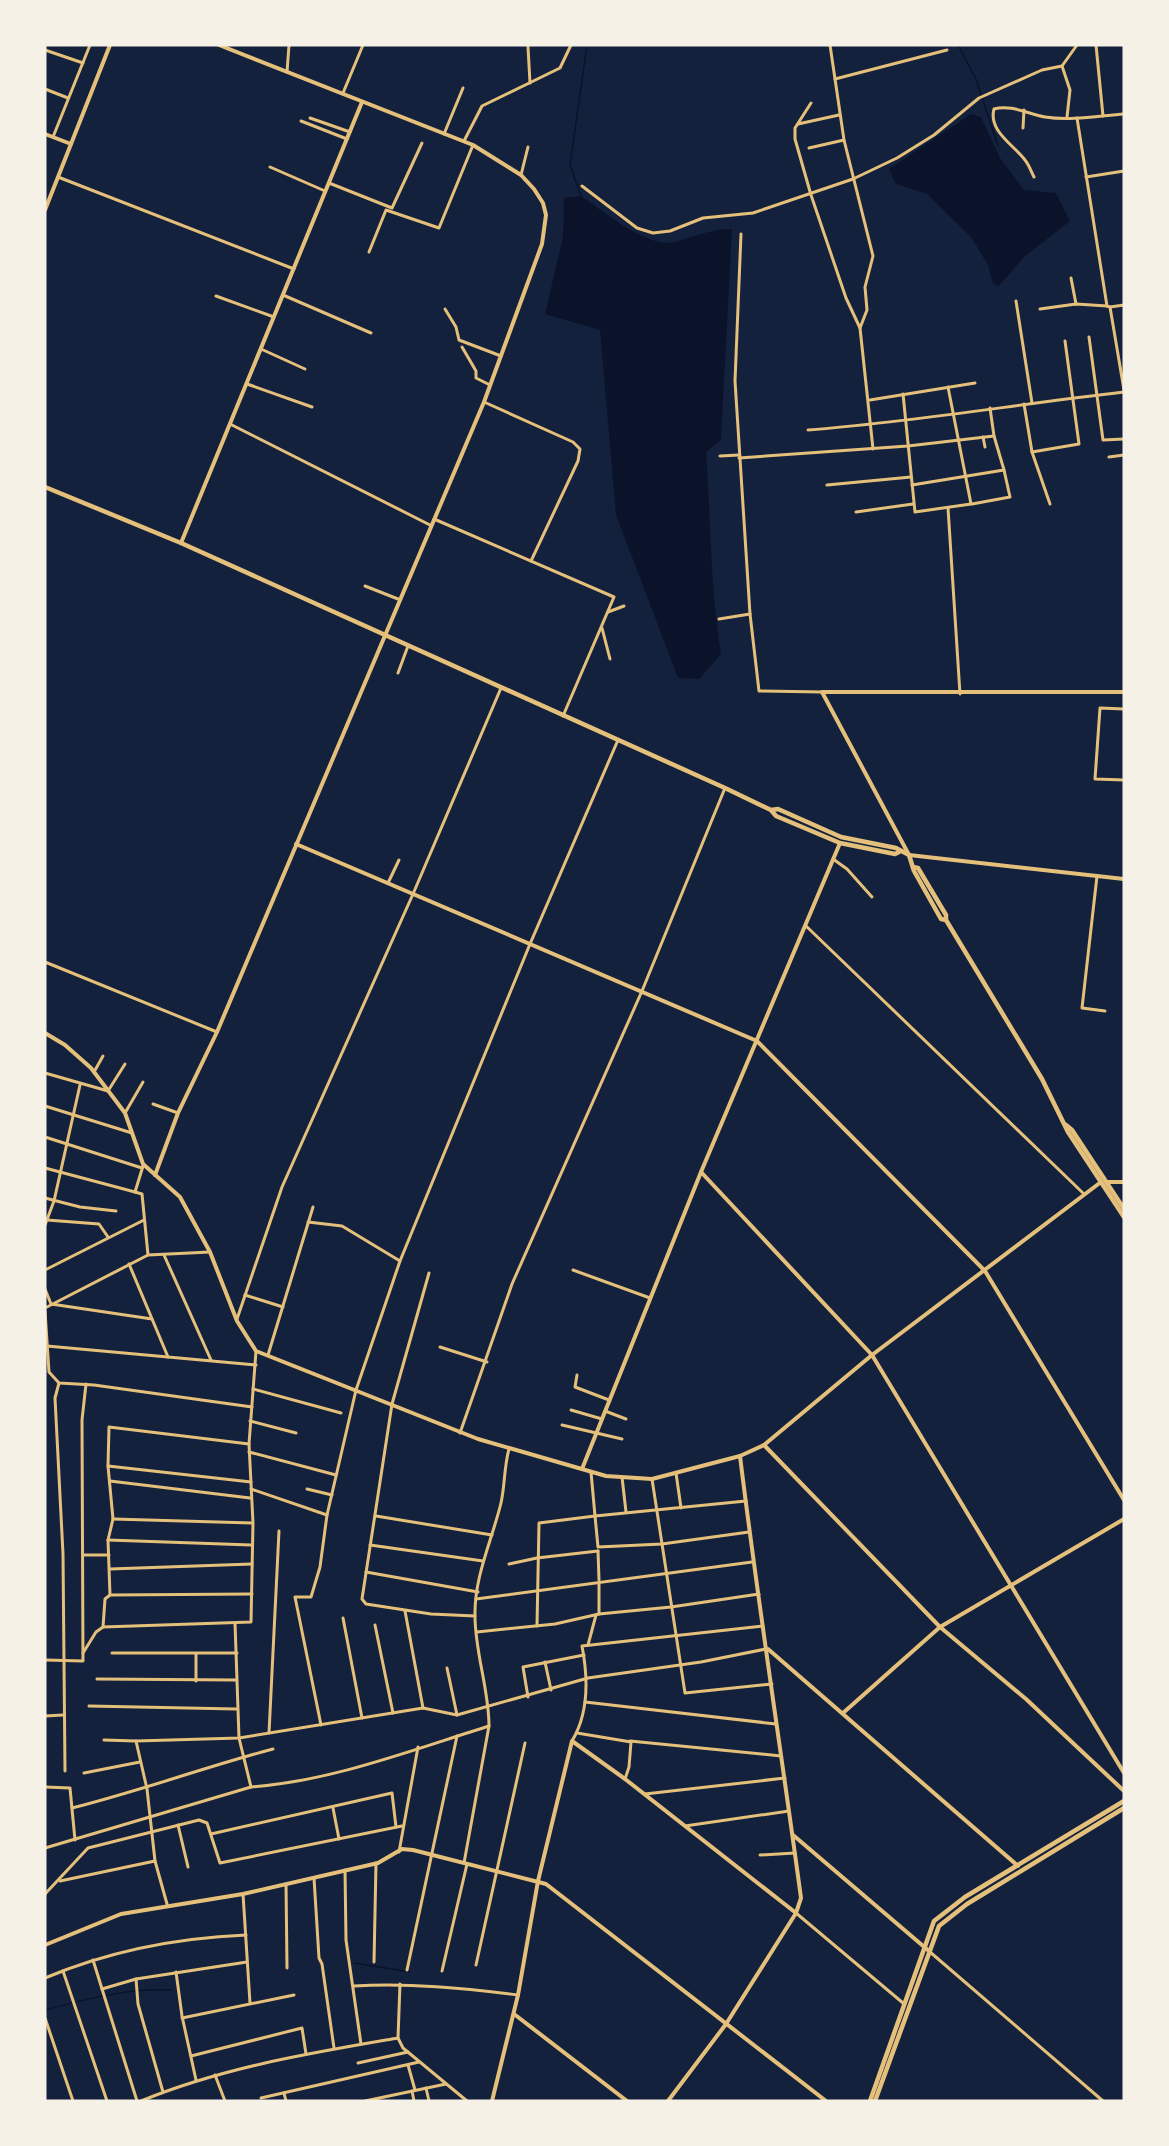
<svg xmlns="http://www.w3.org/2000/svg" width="1169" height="2146" font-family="Overpass,sans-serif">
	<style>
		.water { fill: #0b132b }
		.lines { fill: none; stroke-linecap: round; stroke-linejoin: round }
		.stream { stroke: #0b132b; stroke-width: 1.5 }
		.minor { stroke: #e5c07b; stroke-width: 3 }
		.tertiary { stroke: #e5c07b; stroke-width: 4 }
		.secondary { stroke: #e5c07b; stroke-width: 4.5 }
	</style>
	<rect width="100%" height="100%" fill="#14213d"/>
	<g class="water">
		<path d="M971 114 981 117 1000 158 1024 190 1056 193 1070 221 1024 257 999 286 993 284 988 265 971 237 927 194 896 184 889 169Z"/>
		<path d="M581 196C602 210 648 249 674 242 694 237 712 228 732 229L721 440 706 452C711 519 710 587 721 654L699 679 678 678 616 515 600 330 545 314 563 237 564 198Z"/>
	</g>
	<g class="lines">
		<g class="stream">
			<path d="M958 45 976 79 998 146"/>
			<path d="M581 196 570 165 587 45"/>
			<path d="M354 1963 410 1972"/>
			<path d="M45 2010C86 1999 128 1988 171 1990"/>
		</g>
		<g class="minor">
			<path d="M830 45 844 140 873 256 865 287 867 310 860 328 873 449"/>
			<path d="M1096 45 1103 116"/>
			<path d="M528 47 530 83"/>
			<path d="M45 50 83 63"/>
			<path d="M1062 66 1070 90 1067 117"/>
			<path d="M287 72 289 45"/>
			<path d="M835 79 947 50"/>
			<path d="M45 89 68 98"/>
			<path d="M343 93 363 45"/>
			<path d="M811 103 795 128V139L811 195 846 298 860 328"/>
			<path d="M310 118 350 132"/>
			<path d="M1077 118 1107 306 1110 307 1124 390"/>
			<path d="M301 121 347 139"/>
			<path d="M798 124 839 115"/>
			<path d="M1023 128 1024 110"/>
			<path d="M444 134 463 88"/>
			<path d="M53 137 90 45"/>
			<path d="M464 141 482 106 560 68 571 45"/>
			<path d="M809 148 844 140"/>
			<path d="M270 167 325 191"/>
			<path d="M521 175 528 147"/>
			<path d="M58 177 294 269"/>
			<path d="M1034 177C1031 171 1029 165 1025 160 1014 145 988 131 994 109 1011 104 1028 114 1045 117 1070 121 1098 116 1124 114"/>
			<path d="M1086 177 1124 171"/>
			<path d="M329 183 392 208 422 143"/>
			<path d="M582 186 637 228 653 233 670 231 703 218 753 213 853 179 897 158 934 135 979 98 1042 70 1062 66 1077 45"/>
			<path d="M741 234 735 381 750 614 759 691 822 692"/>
			<path d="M369 252 386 210 439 228 473 145"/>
			<path d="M1071 278 1076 304"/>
			<path d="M283 295 371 333"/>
			<path d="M216 296 274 317"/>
			<path d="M1016 301 1032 403"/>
			<path d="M1110 307 1124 305"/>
			<path d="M445 309 456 327 459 340 501 356"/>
			<path d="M1040 309 1076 304 1107 306"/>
			<path d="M1089 337 1103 440 1124 439"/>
			<path d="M462 347 476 371V378L490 385"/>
			<path d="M261 349 305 369"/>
			<path d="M247 384 312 407"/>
			<path d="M903 394 915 512 971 504 948 387"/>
			<path d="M870 400 975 383"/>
			<path d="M484 402 573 442 580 449 578 461 531 561"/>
			<path d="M1024 404 1032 452 1079 444 1065 341"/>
			<path d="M230 424 430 525"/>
			<path d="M808 430C914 422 1018 404 1124 392"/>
			<path d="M983 437 985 447"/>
			<path d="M1032 452 1050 504"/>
			<path d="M720 456 739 455"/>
			<path d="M1109 457 1124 455"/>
			<path d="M739 458 908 446 994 436"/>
			<path d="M827 485 911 477"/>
			<path d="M912 485 1004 470 994 436 990 408"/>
			<path d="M972 504 1010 497 1004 470"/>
			<path d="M948 508 960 694"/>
			<path d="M856 512 913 504"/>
			<path d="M434 519 614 597 563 716"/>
			<path d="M365 586 398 599"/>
			<path d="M608 612 624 606"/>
			<path d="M719 619 750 614"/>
			<path d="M602 628 610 659"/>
			<path d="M398 673 408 646"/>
			<path d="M1124 709 1100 708 1095 779 1124 780"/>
			<path d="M833 859 847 869 872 897"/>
			<path d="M1097 876 1082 1008 1105 1011"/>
			<path d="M388 883 399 860"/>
			<path d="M806 926 1084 1194"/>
			<path d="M45 962 217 1032"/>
			<path d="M94 1072 103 1056"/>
			<path d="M45 1073 108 1091 125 1064"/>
			<path d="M153 1104 178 1113"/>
			<path d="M45 1106 132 1133"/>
			<path d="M125 1113 143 1082"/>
			<path d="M45 1137 142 1168"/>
			<path d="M143 1166 135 1192 142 1194 148 1255"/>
			<path d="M45 1168 135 1192"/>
			<path d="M45 1198 80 1207 116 1211"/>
			<path d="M47 1220 99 1224 108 1237"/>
			<path d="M308 1222 342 1226 400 1261"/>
			<path d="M45 1225 54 1201 80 1085"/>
			<path d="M164 1255 211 1360"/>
			<path d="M129 1264 168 1357"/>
			<path d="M45 1270 144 1220"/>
			<path d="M573 1270 650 1298"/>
			<path d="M429 1273 392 1404 362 1599 366 1604 431 1614 475 1616"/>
			<path d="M45 1289 51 1304 152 1319"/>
			<path d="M245 1295 283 1307"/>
			<path d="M45 1308 148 1255 210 1252"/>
			<path d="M45 1311 49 1372 59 1383 94 1385 252 1407"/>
			<path d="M237 1319 282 1187 413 894 501 688"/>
			<path d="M47 1346 256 1365"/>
			<path d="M440 1347 487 1362"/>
			<path d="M268 1355 313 1207"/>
			<path d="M577 1375 575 1387 609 1400"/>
			<path d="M59 1383 55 1398 63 1554 65 1771"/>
			<path d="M253 1389 341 1413"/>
			<path d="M571 1410 602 1419"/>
			<path d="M605 1411 626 1419"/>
			<path d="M250 1421 296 1433"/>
			<path d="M562 1425 622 1439"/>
			<path d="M460 1433 512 1284 642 991 725 788"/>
			<path d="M249 1452 336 1475"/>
			<path d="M108 1466 251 1482"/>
			<path d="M591 1472 595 1516 746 1501"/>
			<path d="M676 1473 681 1508"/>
			<path d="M622 1477 626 1512"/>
			<path d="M652 1479 685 1693 772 1684"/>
			<path d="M110 1481 250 1498"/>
			<path d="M251 1489 327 1515"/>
			<path d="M307 1489 332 1495"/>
			<path d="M376 1516 492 1535"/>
			<path d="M113 1519 252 1523"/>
			<path d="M108 1540 251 1545"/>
			<path d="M370 1545 483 1561"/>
			<path d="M598 1551 599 1580"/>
			<path d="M83 1555H109"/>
			<path d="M509 1564 537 1558 598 1551"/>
			<path d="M110 1569 252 1564"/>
			<path d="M366 1572 478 1592"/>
			<path d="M599 1584V1614"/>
			<path d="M110 1595 252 1594"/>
			<path d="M476 1599 752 1562"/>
			<path d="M405 1611 423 1708"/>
			<path d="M343 1618 362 1718"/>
			<path d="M235 1623 239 1738 251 1787"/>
			<path d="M375 1625 393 1713"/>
			<path d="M537 1626 539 1523 595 1516 598 1547 662 1544 749 1532"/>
			<path d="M103 1627 251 1622 253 1523 249 1444 256 1351"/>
			<path d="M477 1632 555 1624 599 1614 671 1607 759 1594"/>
			<path d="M588 1645 596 1615"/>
			<path d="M83 1653 96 1632 103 1627 105 1599 110 1595 108 1540 113 1519 108 1466 109 1427 249 1444"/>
			<path d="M112 1653H237"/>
			<path d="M45 1660 83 1661 82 1420 86 1384"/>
			<path d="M545 1662 551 1690"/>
			<path d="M447 1668 457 1715"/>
			<path d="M97 1679 236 1680"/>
			<path d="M196 1681V1654"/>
			<path d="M528 1697 523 1667 584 1655"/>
			<path d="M585 1702 776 1724"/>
			<path d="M89 1706 236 1709"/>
			<path d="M45 1716 63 1715"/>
			<path d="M321 1725 295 1597H311L320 1567 327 1515 356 1390 400 1261 530 944 618 740"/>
			<path d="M269 1733 279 1531"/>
			<path d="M577 1733 631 1742 629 1767 625 1779"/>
			<path d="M104 1740 136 1741"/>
			<path d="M572 1741C589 1713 588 1677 582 1646L763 1626"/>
			<path d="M630 1741 781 1756"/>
			<path d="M84 1773 140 1762"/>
			<path d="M45 1787 70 1788 75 1840"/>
			<path d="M645 1794 785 1778"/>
			<path d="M72 1808C140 1791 205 1767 273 1749"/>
			<path d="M333 1808 339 1839"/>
			<path d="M178 1825 188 1867"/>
			<path d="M685 1826 789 1811"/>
			<path d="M211 1834 392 1793 396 1827"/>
			<path d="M45 1848 251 1787C332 1781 412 1750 489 1726"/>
			<path d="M399 1852 418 1747"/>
			<path d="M760 1855 795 1853"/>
			<path d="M464 1863 489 1726C489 1689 475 1653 475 1616 474 1577 492 1540 501 1503 505 1485 504 1467 509 1449"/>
			<path d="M345 1870 346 1940 361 2044"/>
			<path d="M314 1878 319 1958 322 1964 334 2048"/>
			<path d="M60 1881 155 1861"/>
			<path d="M286 1884 287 1968"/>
			<path d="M45 1894 88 1848 199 1820 207 1823 220 1863 402 1826"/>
			<path d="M243 1894 250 2003"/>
			<path d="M167 1904 155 1861 147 1789 136 1741 239 1738 423 1708 457 1715 588 1678 701 1662 766 1649"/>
			<path d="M796 1913 903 2003"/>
			<path d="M930 1952 1103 2101"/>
			<path d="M93 1960 137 2101"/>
			<path d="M374 1962 376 1863"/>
			<path d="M476 1965 525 1743"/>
			<path d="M407 1970 457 1736"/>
			<path d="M63 1971 107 2101"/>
			<path d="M442 1971 467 1864"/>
			<path d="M176 1972 182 2016 196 2080"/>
			<path d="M45 1978C109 1951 176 1938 246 1935"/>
			<path d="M136 1979 138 2004 163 2092"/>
			<path d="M400 1984 398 2038 403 2048 467 2101"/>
			<path d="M354 1986C410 1983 463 1988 518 1995"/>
			<path d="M102 1989 136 1979 247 1962"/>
			<path d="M45 2018 73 2101"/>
			<path d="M182 2018 294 1995"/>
			<path d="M191 2056 302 2028 306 2054"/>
			<path d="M358 2063 408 2052"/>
			<path d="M408 2065 415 2090"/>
			<path d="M215 2075 225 2101"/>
			<path d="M426 2088 429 2101"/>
			<path d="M412 2091 414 2101"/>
			<path d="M284 2093 286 2101"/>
			<path d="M261 2098 419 2062"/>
			<path d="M141 2101C224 2067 311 2053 398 2038"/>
			<path d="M365 2101 446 2084"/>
		</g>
		<g class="tertiary">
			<path d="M45 134 71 144"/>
			<path d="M45 210 110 45"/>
			<path d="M181 543 362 102"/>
			<path d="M1124 692H822L909 855 1124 879"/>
			<path d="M296 844 757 1041 985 1271 1124 1500"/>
			<path d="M45 1033 65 1045 91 1068 125 1113 143 1164 180 1197 210 1252 237 1321 256 1351 478 1439 606 1476 652 1479 740 1456 764 1445 872 1355 1101 1182"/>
			<path d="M701 1172 872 1355 1124 1773"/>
			<path d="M155 1175 178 1113 217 1032 484 402 542 244 546 215 543 203 534 189 521 175 473 145 219 45"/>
			<path d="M1107 1182H1124"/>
			<path d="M764 1445 940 1627 1026 1699 1124 1791"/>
			<path d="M582 1469 701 1172 840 843"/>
			<path d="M768 1649 1018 1866"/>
			<path d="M843 1713 940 1627 1124 1519"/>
			<path d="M793 1835 929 1951"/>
			<path d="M45 1945 121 1914 243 1894 378 1863 402 1849 413 1850 546 1884 826 2101"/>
			<path d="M514 2014 627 2101"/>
			<path d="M492 2101 518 1995 538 1881 572 1741 625 1779 796 1913"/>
			<path d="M668 2101 726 2024 796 1913 801 1898C781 1750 758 1603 740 1456"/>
		</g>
		<g class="secondary">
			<path d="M45 487 181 543 725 788 771 810 776 816 840 843 895 854 899 852"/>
			<path d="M771 810 778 809 841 837 896 848 909 855 914 871 941 919 946 920"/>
			<path d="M913 867 918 868 946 915V920L1042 1079 1068 1132 1124 1217"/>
			<path d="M1066 1125 1072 1130 1124 1209"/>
			<path d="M870 2101 934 1921 965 1897 1124 1801"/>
			<path d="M875 2101 939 1926 967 1904 1124 1808"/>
		</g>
	</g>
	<rect width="1169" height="2146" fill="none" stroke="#f6f1e7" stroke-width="93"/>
</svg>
